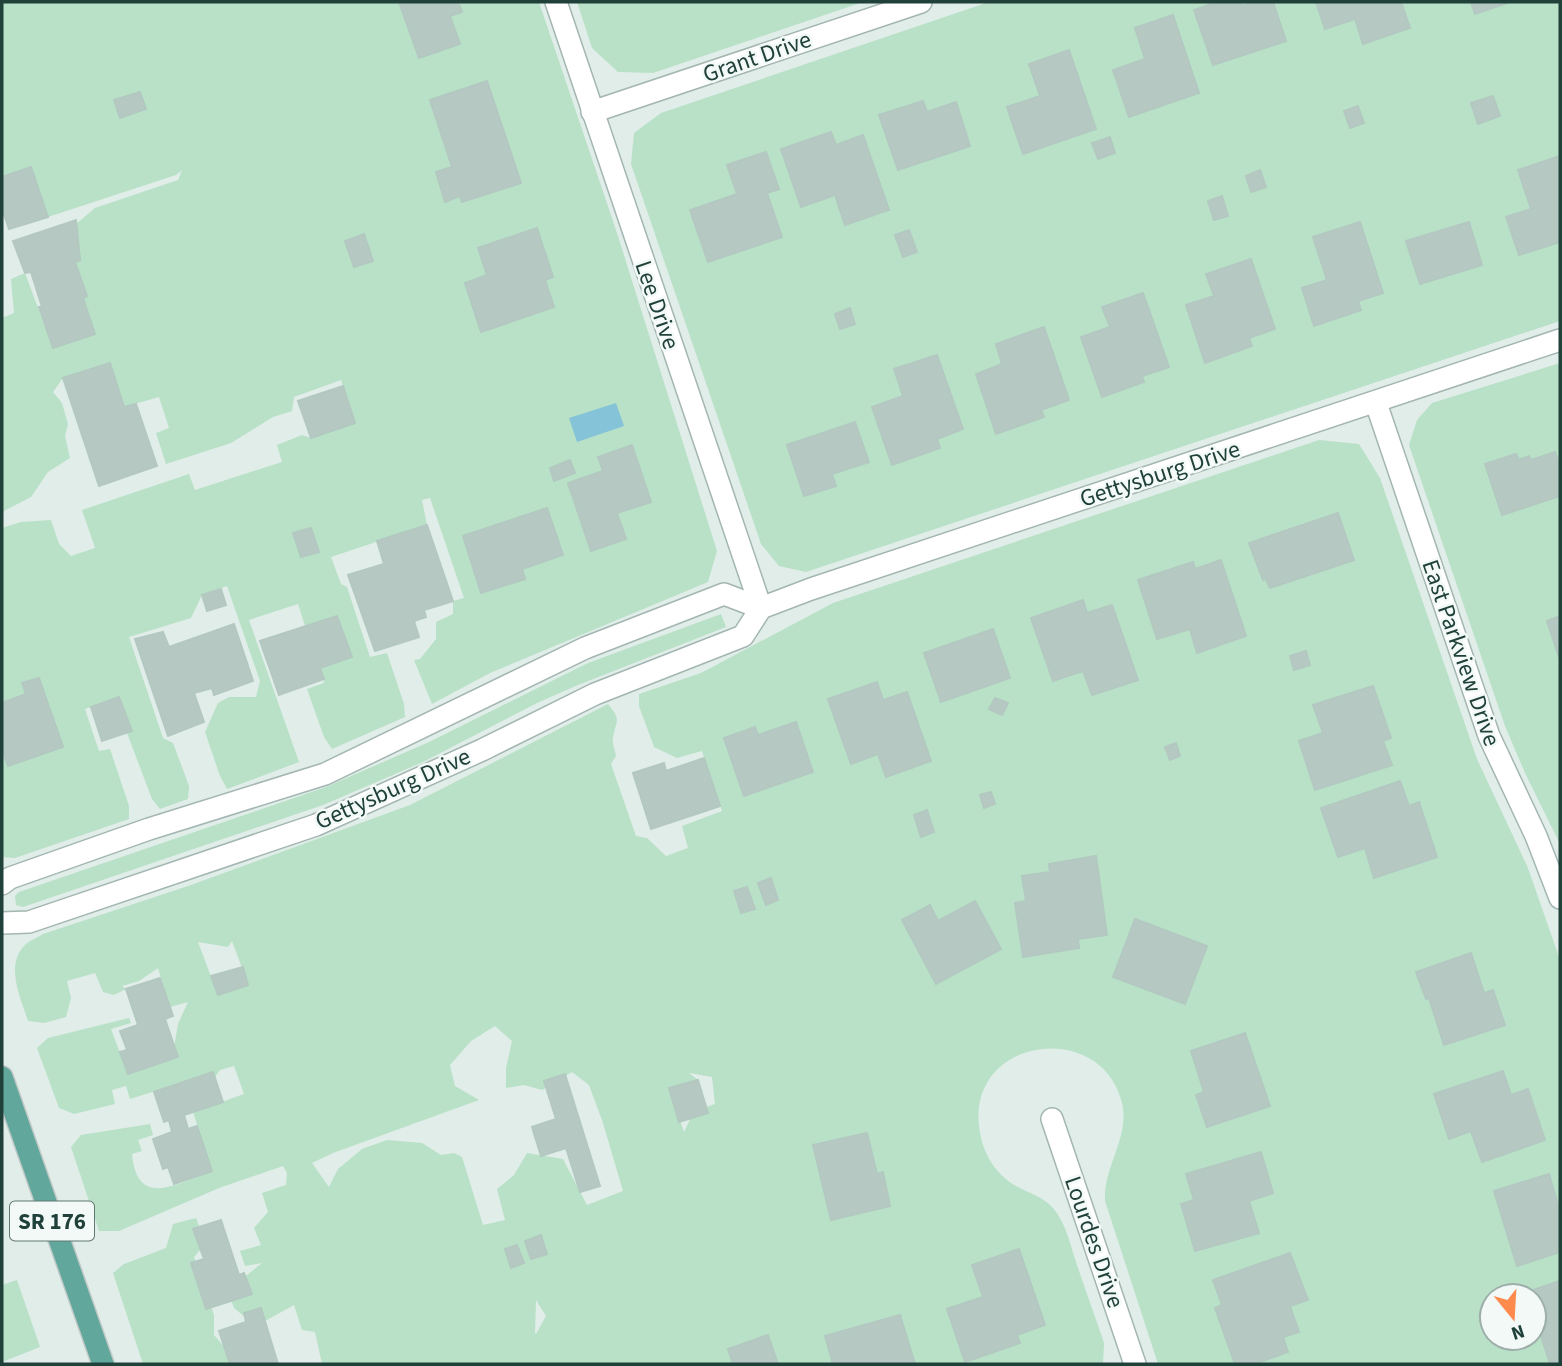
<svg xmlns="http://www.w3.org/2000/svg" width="1562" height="1366" font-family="'Source Sans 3',sans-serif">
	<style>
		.green { fill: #b8e1c7; fill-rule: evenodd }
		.water { fill: #84c3d8 }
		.building { fill: #b6c8c2; stroke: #b3c8c1; stroke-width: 2 }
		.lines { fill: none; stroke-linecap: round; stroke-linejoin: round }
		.minor-casing { stroke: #a3b6b1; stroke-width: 24 }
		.primary-casing { stroke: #c1cac8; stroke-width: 24 }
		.minor { stroke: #fff; stroke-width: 21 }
		.primary { stroke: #61a79c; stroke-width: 21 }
		.labels { text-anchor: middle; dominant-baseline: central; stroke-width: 5; stroke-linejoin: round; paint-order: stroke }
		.shield { fill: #f2f9f6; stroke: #5f7872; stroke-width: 2 }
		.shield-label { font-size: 23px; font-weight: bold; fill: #20403a }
		.street-label { font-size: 24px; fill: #20403a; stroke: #f2f9f6 }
	</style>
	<rect width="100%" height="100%" fill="#e1ede9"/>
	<g class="green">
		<path d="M2 2H539L617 233 717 551 708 582 490 673 432 704 414 660 420 659 436 639V622L453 614V601L464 598 430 498 422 500 427 525 331 557 341 584 347 587 370 657 387 653 404 704 405 717 332 749 324 737 307 689 324 683 320 668 352 657 338 617 305 626 298 604 249 620 299 762 227 789 220 776 205 732 218 703 229 697H256L260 681 227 586 202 595 191 618 129 637 163 738 173 743 189 786 188 799 160 809 152 799 127 733 131 731 119 697 85 709 99 751 110 749 129 806V819L15 858 2 857V528L21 522 51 520 59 544 71 556 95 548 82 510 189 474 195 490 282 462 277 445 302 435 311 438 355 423 341 380 294 397 292 411 273 417 231 443 166 464 156 433 169 428 159 397 124 407 110 363 63 378 53 392 62 403 68 424 65 436 70 458 48 472 31 497 2 512V318L14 313 11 279 25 273 53 348 94 334 83 298 87 296 75 262 76 224 95 208 178 180 182 170 176 175 48 217 31 168 2 177Z"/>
		<path d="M577 2H863L653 73 618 72 592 48Z"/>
		<path d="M989 2H1560V321L806 572 779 566 761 544 631 164 634 133 661 113Z"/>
		<path d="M1560 363V844L1525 773 1505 726 1409 445 1417 420 1432 403Z"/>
		<path d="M1319 440 1359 444 1380 478 1477 759 1528 868 1560 960V1364H1158L1105 1201C1103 1167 1130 1138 1122 1103 1102 1019 969 1036 979 1126 982 1154 997 1178 1022 1189 1034 1195 1044 1198 1053 1208 1066 1223 1070 1244 1076 1262 1085 1289 1095 1316 1104 1343L1103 1364H322L315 1332 302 1330 294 1305 256 1326 234 1308 229 1295 237 1283 262 1263 245 1266 240 1251 261 1245 254 1228 268 1212 262 1193 286 1185 287 1173 283 1166 219 1188 119 1231H99L71 1147 81 1135 150 1124 153 1135 138 1140 142 1151 132 1154C137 1210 178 1183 212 1171L193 1112 244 1094 234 1066 220 1070 210 1084 189 1090 181 1083 130 1099 126 1086 112 1090 115 1104 74 1114 59 1108 37 1048 48 1038 129 1018 131 1023 111 1029 128 1074 172 1059 178 1024 188 1002 170 1007 158 968 139 981 122 986 126 989 114 995 103 992 95 973 67 981 71 998 66 1017 44 1023 28 1021C21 999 5 966 24 946 28 941 37 938 43 934L191 885 410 805 608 704C622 721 616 719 613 738 612 743 615 750 616 756L611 764 636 836 647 838 666 856 688 848 682 826 722 811 702 751 677 758 654 747 639 706V694L701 673 833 603ZM232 941 248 984 218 995 198 942 228 947ZM495 1026 512 1041 506 1068V1088L524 1085 542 1090 572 1072 589 1085 603 1123 623 1191 587 1205 563 1159 527 1153 514 1175 497 1189 505 1220 483 1225 462 1157 454 1153 441 1155 422 1143 387 1140 362 1149 338 1169 329 1187 312 1163 333 1153 479 1100 455 1086 450 1065 471 1041ZM689 1073 712 1077 715 1104 694 1111 684 1132 669 1088 698 1080ZM1492 1296H1534V1338H1492ZM536 1300 546 1316 536 1334 535 1333Z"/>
		<path d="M721 614 726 627 578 685 537 703 423 762 323 805 23 907 16 905 15 896 19 892 326 787 429 742 588 663Z"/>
		<path d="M196 1218 206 1243 194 1257 214 1315V1335L235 1359 232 1364H143L113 1273 124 1264 166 1248 173 1224Z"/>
		<path d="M17 1280 40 1347 2 1362V1285Z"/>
	</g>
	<path class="water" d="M616 403 624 426 577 442 569 418Z"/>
	<g class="building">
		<path d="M399 2H458L462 12 450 16 460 44 419 58Z"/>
		<path d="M1217 2H1240L1242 6 1253 2H1273L1286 41 1213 65 1194 10Z"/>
		<path d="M1316 2H1401L1410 28 1363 44 1355 19 1325 29Z"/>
		<path d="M1471 2H1510L1475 14Z"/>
		<path d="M1173 15 1199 93 1129 117 1113 70 1145 59 1135 28Z"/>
		<path d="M1069 50 1096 129 1023 154 1007 107 1040 96 1029 64Z"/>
		<path d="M487 81 521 183 462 202 460 196 445 202 436 172 452 167 430 100Z"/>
		<path d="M140 92 146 109 120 118 114 100Z"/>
		<path d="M1493 96 1500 116 1478 124 1471 103Z"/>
		<path d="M923 101 927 112 956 102 970 146 898 170 879 115Z"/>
		<path d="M1358 106 1364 123 1350 128 1344 111Z"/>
		<path d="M831 132 836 145 863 135 889 210 845 225 835 195 801 207 781 149Z"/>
		<path d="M1110 137 1115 153 1098 159 1092 143Z"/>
		<path d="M766 152 779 189 767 193 782 237 708 262 690 210 737 194 727 165Z"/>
		<path d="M1560 156V242L1519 255 1506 217 1531 209 1518 170Z"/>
		<path d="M31 167 48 217 9 229 2 208V177Z"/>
		<path d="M1260 170 1266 187 1251 192 1246 176Z"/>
		<path d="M1222 196 1228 216 1214 220 1208 201Z"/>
		<path d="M76 220 80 260 75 262 87 296 83 298 95 334 53 348 39 307H42L31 272 25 273 13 241Z"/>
		<path d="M1360 222 1383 293 1358 301 1361 310 1314 326 1302 288 1327 280 1313 237Z"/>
		<path d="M1469 222 1482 265 1420 284 1406 241Z"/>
		<path d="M537 228 553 277 545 280 554 307 481 332 465 283 487 275 478 248Z"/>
		<path d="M909 230 917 252 903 257 895 235Z"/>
		<path d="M364 234 373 261 354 267 345 241Z"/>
		<path d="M1251 259 1275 329 1249 338 1252 346 1205 363 1186 305 1214 296 1206 274Z"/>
		<path d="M1143 293 1169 367 1142 376 1144 382 1102 397 1081 337 1110 327 1102 307Z"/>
		<path d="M850 308 855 324 840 329 835 314Z"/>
		<path d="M1044 327 1069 400 1041 410 1044 417 996 434 976 374 1002 364 996 344Z"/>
		<path d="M937 355 963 429 937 439 940 448 892 465 872 407 903 396 894 369Z"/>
		<path d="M110 363 124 407 136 404 157 466 99 486 63 378Z"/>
		<path d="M343 386 355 423 311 438 298 401Z"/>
		<path d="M855 422 869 462 832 474 836 486 804 496 787 445Z"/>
		<path d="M632 445 651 502 617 513 626 539 591 551 568 483 603 471 598 457Z"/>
		<path d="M1555 452 1560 467V496L1502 515 1485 464 1516 454 1519 460 1529 456 1531 460Z"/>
		<path d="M570 460 575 473 554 481 550 468Z"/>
		<path d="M547 508 563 555 522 569 525 579 481 593 463 536Z"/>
		<path d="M1338 513 1354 560 1270 588 1266 579 1263 580 1249 543Z"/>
		<path d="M427 525 453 601 424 610 426 617 414 621 419 637 375 651 348 575 384 564 377 541Z"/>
		<path d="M311 528 319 552 301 557 293 533Z"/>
		<path d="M1221 560 1246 636 1197 653 1190 629 1157 639 1138 580 1193 562 1195 569Z"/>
		<path d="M221 589 226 605 207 611 202 595Z"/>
		<path d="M1083 600 1087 613 1112 605 1138 680 1092 695 1083 671 1053 681 1031 618Z"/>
		<path d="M337 616 352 657 320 668 324 679 279 695 260 641Z"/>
		<path d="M1560 616V660L1547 621Z"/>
		<path d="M234 624 253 681 214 695 212 688 194 693 204 722 168 736 135 639 163 632 169 647Z"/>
		<path d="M993 629 1010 678 941 702 924 653Z"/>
		<path d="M1306 651 1310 665 1294 670 1290 656Z"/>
		<path d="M39 678 63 747 8 766 2 749V703L26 694 22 683Z"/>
		<path d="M877 682 883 700 907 692 931 761 886 777 878 754 851 764 828 699Z"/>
		<path d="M1373 686 1391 738 1383 741 1392 765 1315 790 1299 741 1323 733 1313 705Z"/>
		<path d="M119 697 132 731 102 741 91 707Z"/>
		<path d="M995 698 1008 703 1002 715 989 709Z"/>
		<path d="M796 722 813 772 744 796 724 738 755 727 758 735Z"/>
		<path d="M1176 743 1180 756 1170 760 1165 747Z"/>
		<path d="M704 758 720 806 651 829 633 773 664 763 666 771Z"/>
		<path d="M1400 781 1409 806 1419 802 1437 857 1374 878 1365 848 1338 857 1321 808Z"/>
		<path d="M991 792 995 804 984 808 980 795Z"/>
		<path d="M927 810 934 832 921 837 914 815Z"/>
		<path d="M1096 856 1107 935 1078 939 1079 948 1023 957 1015 903 1026 901 1022 876 1050 872 1049 864Z"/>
		<path d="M771 878 778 900 766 905 758 883Z"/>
		<path d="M747 887 755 909 741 913 734 891Z"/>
		<path d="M975 901 1001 949 936 984 902 920 930 905 938 921Z"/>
		<path d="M1135 919 1207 946 1185 1004 1113 977Z"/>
		<path d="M1471 953 1484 993 1493 990 1505 1025 1444 1045 1429 998 1426 999 1416 972Z"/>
		<path d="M243 967 248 985 218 995 211 976Z"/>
		<path d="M160 978 173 1016 165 1019 178 1057 128 1074 120 1052 127 1050 120 1031 138 1025 126 989Z"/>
		<path d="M1245 1033 1270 1106 1207 1127 1196 1095 1204 1092 1191 1051Z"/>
		<path d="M1503 1071 1511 1095 1528 1089 1545 1140 1482 1162 1471 1131 1449 1139 1434 1094Z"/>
		<path d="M213 1072 223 1102 184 1115 188 1129 197 1126 212 1171 174 1184 168 1167 163 1169 153 1139 172 1132 169 1120 164 1122 154 1092Z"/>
		<path d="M565 1074 600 1186 580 1192 566 1148 541 1156 532 1127 556 1119 544 1081Z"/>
		<path d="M698 1080 708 1113 679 1122 669 1088Z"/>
		<path d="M867 1133 877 1174 883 1172 890 1206 831 1220 813 1145Z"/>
		<path d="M1261 1152 1273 1193 1249 1201 1259 1233 1195 1251 1181 1204 1194 1200 1186 1174Z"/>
		<path d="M1549 1174 1560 1212V1252L1517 1266 1494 1191Z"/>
		<path d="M221 1220 239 1275 244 1273 252 1294 206 1309 191 1263 204 1259 193 1229Z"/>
		<path d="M541 1235 547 1254 531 1259 525 1241Z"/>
		<path d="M517 1245 524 1263 511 1268 505 1249Z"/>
		<path d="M1019 1249 1045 1325 1017 1335 1020 1343 965 1362 947 1309 983 1297 972 1265Z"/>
		<path d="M1290 1253 1308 1300 1290 1306 1299 1332 1283 1337 1288 1352 1254 1364H1235L1215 1308 1222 1305 1213 1280Z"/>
		<path d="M1560 1281V1364H1550L1541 1336 1516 1345 1514 1338H1534V1296H1515Z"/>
		<path d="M261 1308 278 1364H230L219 1331 246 1322 244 1313Z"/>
		<path d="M900 1315 915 1364H833L825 1336Z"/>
		<path d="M768 1335 778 1364H733L728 1349Z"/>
	</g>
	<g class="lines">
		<defs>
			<g id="minor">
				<path d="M556 2 761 608"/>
				<path d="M592 112 921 2"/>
				<path d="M1376 403 1489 736 1536 836 1560 898"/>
				<path d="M2 884 10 878 149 829 325 774 585 648 724 594 761 608"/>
				<path d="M2 923 29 922 316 825 482 750 595 694 743 636 761 608 811 589 1560 340"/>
				<path d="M1052 1119 1135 1364"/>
			</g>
			<path id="primary" d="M2 1077 103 1364"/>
		</defs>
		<use href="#minor" class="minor-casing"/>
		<use href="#primary" class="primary-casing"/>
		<use href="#minor" class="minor"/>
		<use href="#primary" class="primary"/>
	</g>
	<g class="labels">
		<rect class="shield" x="10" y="1201.5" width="84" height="39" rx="5"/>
		<g class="shield-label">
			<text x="52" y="1221">SR 176</text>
		</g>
		<g class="street-label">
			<text transform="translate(757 57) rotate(-19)">Grant Drive</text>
			<text transform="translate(657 305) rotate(71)">Lee Drive</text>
			<text transform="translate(1160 474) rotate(-18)">Gettysburg Drive</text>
			<text transform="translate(1461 653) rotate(71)">East Parkview Drive</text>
			<text transform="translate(393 789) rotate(-24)">Gettysburg Drive</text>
			<text transform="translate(1094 1242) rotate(71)">Lourdes Drive</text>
		</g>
	</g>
	<rect width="1562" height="1366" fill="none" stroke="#20403a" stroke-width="7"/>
	<g transform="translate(1513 1317) rotate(162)"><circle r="33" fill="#f2f9f6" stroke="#9eafab" stroke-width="2"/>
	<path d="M0-5L12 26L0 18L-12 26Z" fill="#ff8a4e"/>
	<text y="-10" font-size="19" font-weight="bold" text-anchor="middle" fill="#20403a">N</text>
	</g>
</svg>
